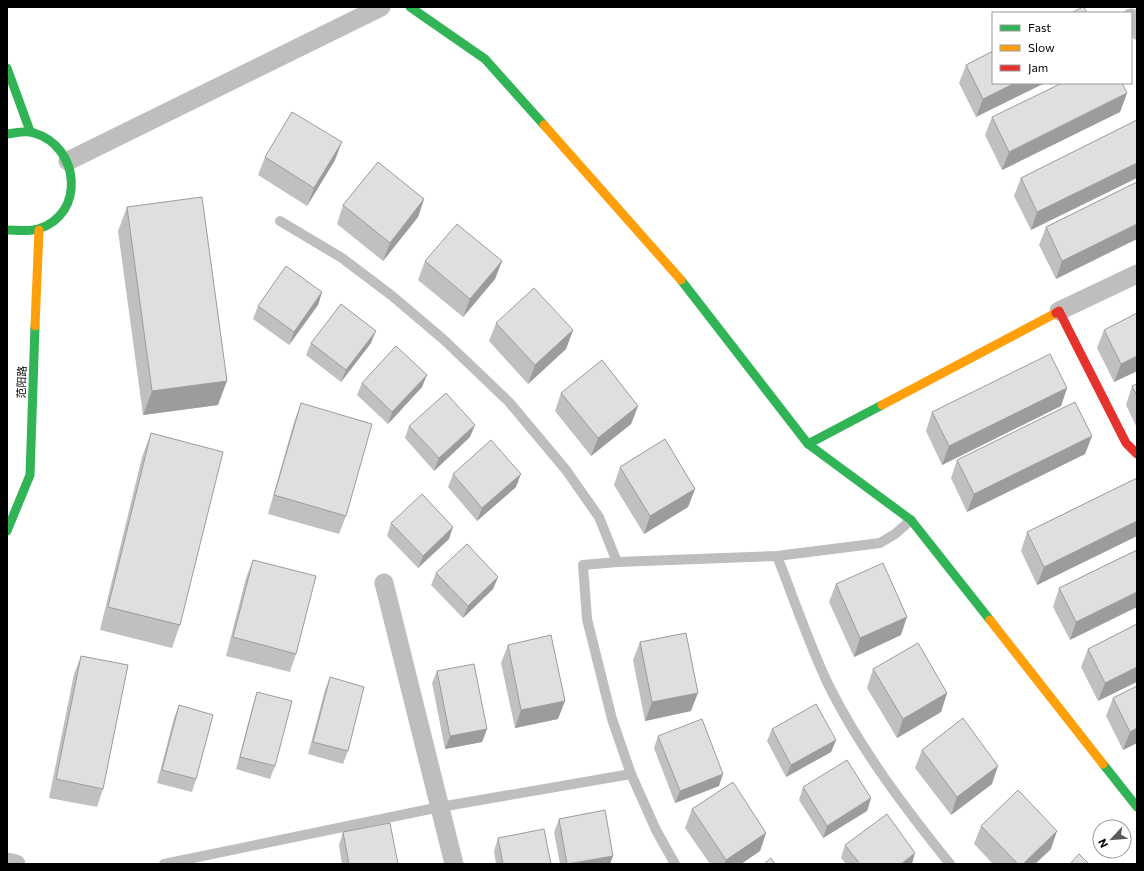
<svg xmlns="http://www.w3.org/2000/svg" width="1144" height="871" font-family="Commissioner,'Noto Sans SC',sans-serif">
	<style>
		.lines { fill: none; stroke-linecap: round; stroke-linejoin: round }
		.lane { stroke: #bebebe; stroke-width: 10 }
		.street { stroke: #bebebe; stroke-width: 19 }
		.fast { stroke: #30b455; stroke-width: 9 }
		.slow { stroke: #ff9f0a; stroke-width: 9 }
		.jam { stroke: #e5322d; stroke-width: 9 }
		.wall { fill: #c0c0c0 }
		.shaded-wall { fill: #9c9c9c }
		.building { fill: #dfdfdf; stroke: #9c9c9c }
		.labels { text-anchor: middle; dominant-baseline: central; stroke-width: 3; stroke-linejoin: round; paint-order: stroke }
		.street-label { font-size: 11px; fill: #000; stroke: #fff }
	</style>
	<rect width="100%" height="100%" fill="#fff"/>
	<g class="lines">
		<g class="lane">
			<path d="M280 221 342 258 391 295 443 339 509 402 566 470 599 517 617 562"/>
			<path d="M777 556C794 599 809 644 829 686 861 750 905 808 950 864"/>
			<path d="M164 864 440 807 631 774"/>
			<path d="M675 864 656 830 631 774 612 719 587 619 583 565 617 562 777 556 880 543 895 534 911 520"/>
		</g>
		<g class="street">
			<path d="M1131 18 1137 30"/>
			<path d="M68 161 381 7"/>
			<path d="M1059 311 1137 274"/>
			<path d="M384 583 454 864"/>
			<path d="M7 862 16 864"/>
		</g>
		<g class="fast">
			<path d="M410 7 485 59 544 125"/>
			<path d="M7 68 30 131"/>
			<path d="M7 134C15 133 27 130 34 133 80 146 86 215 38 229 29 232 16 230 7 230"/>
			<path d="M681 280 808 444 882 405"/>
			<path d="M808 444 911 520 990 620"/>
			<path d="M7 531 30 475 35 326"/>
			<path d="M1103 764 1137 807"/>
		</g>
		<g class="slow">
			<path d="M544 125 681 280"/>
			<path d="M35 326 39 230"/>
			<path d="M882 405 1056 313"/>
			<path d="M990 620 1103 764"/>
		</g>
		<path class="jam" d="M1056 313 1059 311 1126 443 1137 454"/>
	</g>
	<g class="wall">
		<path d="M966 65 993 83 976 117 959 83Z"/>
		<path d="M1127 93 1120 112 1002 170 985 135 992 117Z"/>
		<path d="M1137 120 1031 230 1014 196 1021 178Z"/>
		<path d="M265 157 335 160 307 206 258 175Z"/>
		<path d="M1137 182 1056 279 1039 245 1046 227Z"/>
		<path d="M424 199 418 217 383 261 337 224 343 205Z"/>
		<path d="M127 207 218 405 143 415 118 231Z"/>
		<path d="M425 261H502L495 279 463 317 418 280Z"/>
		<path d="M322 292 318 305 289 345 253 319 258 306Z"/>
		<path d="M496 323 573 330 566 349 528 384 489 341Z"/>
		<path d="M1104 330 1137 371 1114 382 1097 348Z"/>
		<path d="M311 343H371L341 382 306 355Z"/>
		<path d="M362 383 422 387 388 424 357 395Z"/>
		<path d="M1137 384V428L1126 405 1132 386Z"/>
		<path d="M1067 388 1061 406 942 465 926 431 932 412Z"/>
		<path d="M561 393 638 406 631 424 591 456 555 411Z"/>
		<path d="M301 403 346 516 339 534 268 514 294 422Z"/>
		<path d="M409 426 470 437 434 471 405 438Z"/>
		<path d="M151 433 180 625 172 648 100 630 142 457Z"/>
		<path d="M1092 436 1085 454 967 512 951 478 957 460Z"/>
		<path d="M620 467 695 489 688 507 644 534 614 485Z"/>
		<path d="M453 474 516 487 477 521 448 487Z"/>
		<path d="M1137 478V536L1037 585 1021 551 1027 532Z"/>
		<path d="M391 523 449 539 418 568 387 536Z"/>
		<path d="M1137 550 1070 640 1053 607 1059 588Z"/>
		<path d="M253 560 296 654 290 672 226 656 246 578Z"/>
		<path d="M436 573 498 577 493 589 463 618 431 585Z"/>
		<path d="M836 584 901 635 854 657 829 602Z"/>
		<path d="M1137 624 1098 701 1081 667 1088 649Z"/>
		<path d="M640 642 691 711 645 721 633 660Z"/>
		<path d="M508 645 558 719 515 728 501 663Z"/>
		<path d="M81 656 103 789 97 807 49 798 74 674Z"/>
		<path d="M873 669 947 693 941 712 897 738 867 688Z"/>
		<path d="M437 671 487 729 482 742 445 749 432 683Z"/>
		<path d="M330 677 348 751 343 764 308 754 325 690Z"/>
		<path d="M257 692 275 766 270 779 236 769 253 705Z"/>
		<path d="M1113 698 1137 743 1123 750 1106 716Z"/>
		<path d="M179 705 196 779 192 792 157 783 174 718Z"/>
		<path d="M772 729 836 740 831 752 786 777 767 741Z"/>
		<path d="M658 736 719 786 675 803 654 748Z"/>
		<path d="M922 750 992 784 951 815 915 768Z"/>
		<path d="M803 787 871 798 867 811 823 838 799 800Z"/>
		<path d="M692 809 766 833 760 851 741 864H710L685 828Z"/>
		<path d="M559 819 613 856 610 864H560L554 832Z"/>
		<path d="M981 826 1051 849 1035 864H993L974 844Z"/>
		<path d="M343 832 398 864H342L339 845Z"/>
		<path d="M498 838 551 864H496L494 851Z"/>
		<path d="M845 845 912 864H846L841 858Z"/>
	</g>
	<g class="shaded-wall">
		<path d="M1015 83H1045L976 117 983 99Z"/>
		<path d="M1127 93 1120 112 1002 170 1009 152Z"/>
		<path d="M342 142 335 160 307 206 314 188Z"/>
		<path d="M1137 163V178L1031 230 1037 212Z"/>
		<path d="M424 199 418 217 383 261 390 243Z"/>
		<path d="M1137 224V239L1056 279 1062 261Z"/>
		<path d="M502 261 495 279 463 317 470 299Z"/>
		<path d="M322 292 318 305 289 345 294 332Z"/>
		<path d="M573 330 566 349 528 384 535 365Z"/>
		<path d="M376 331 371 343 341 382 346 370Z"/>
		<path d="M1137 356V371L1114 382 1121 364Z"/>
		<path d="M427 375 422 387 388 424 392 412Z"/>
		<path d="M227 381 218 405 143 415 152 391Z"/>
		<path d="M1067 388 1061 406 942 465 949 446Z"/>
		<path d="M638 406 631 424 591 456 598 438Z"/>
		<path d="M475 425 470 437 434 471 439 458Z"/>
		<path d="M1092 436 1085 454 967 512 974 494Z"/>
		<path d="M521 474 516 487 477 521 482 508Z"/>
		<path d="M695 489 688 507 644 534 650 516Z"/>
		<path d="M1137 521V536L1037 585 1044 567Z"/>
		<path d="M453 527 449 539 418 568 423 556Z"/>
		<path d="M498 577 493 589 463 618 468 606Z"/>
		<path d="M1137 592V607L1070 640 1076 622Z"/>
		<path d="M907 617 901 635 854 657 860 638Z"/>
		<path d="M1137 667V682L1098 701 1105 683Z"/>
		<path d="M698 693 691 711 645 721 652 702Z"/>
		<path d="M947 693 941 712 897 738 903 719Z"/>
		<path d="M565 701 558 719 515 728 521 710Z"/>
		<path d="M1137 728V743L1123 750 1130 732Z"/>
		<path d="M487 729 482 742 445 749 450 736Z"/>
		<path d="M836 740 831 752 786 777 791 765Z"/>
		<path d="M998 766 992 784 951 815 957 797Z"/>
		<path d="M723 774 719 786 675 803 680 791Z"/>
		<path d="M871 798 867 811 823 838 827 826Z"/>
		<path d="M1057 831 1051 849 1035 864H1023Z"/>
		<path d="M766 833 760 851 741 864H724L726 860Z"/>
		<path d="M915 853 912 864H901Z"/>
		<path d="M613 856 610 864H569Z"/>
	</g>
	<g class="building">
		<path d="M1083 7H1084L1087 13H1071Z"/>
		<path d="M993 51V83H1015L983 99 966 65Z"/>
		<path d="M1062 83H1122L1127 93 1009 152 992 117Z"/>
		<path d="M292 112 342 142 314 188 265 157Z"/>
		<path d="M1137 120V163L1037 212 1021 178Z"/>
		<path d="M378 162 424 199 390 243 343 205Z"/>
		<path d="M1137 182V224L1062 261 1046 227Z"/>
		<path d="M202 197 227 381 152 391 127 207Z"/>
		<path d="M457 224 502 261 470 299 425 261Z"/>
		<path d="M286 266 322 292 294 332 258 306Z"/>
		<path d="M534 288 573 330 535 365 496 323Z"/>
		<path d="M341 304 376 331 346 370 311 343Z"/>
		<path d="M1137 313V356L1121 364 1104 330Z"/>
		<path d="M396 346 427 375 392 412 362 383Z"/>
		<path d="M1050 354 1067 388 949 446 932 412Z"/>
		<path d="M602 360 638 406 598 438 561 393Z"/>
		<path d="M1137 384V396L1132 386Z"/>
		<path d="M446 393 475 425 439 458 409 426Z"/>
		<path d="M1075 402 1092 436 974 494 957 460Z"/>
		<path d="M301 403 372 424 346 516 274 495Z"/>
		<path d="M151 433 223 452 180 625 108 607Z"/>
		<path d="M665 439 695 489 650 516 620 467Z"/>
		<path d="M491 440 521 474 482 508 453 474Z"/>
		<path d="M1137 478V521L1044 567 1027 532Z"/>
		<path d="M422 494 453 527 423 556 391 523Z"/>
		<path d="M467 544 498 577 468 606 436 573Z"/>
		<path d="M1137 550V592L1076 622 1059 588Z"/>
		<path d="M253 560 316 576 296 654 233 637Z"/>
		<path d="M883 563 907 617 860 638 836 584Z"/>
		<path d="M1137 624V667L1105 683 1088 649Z"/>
		<path d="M686 633 698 693 652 702 640 642Z"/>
		<path d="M551 635 565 701 521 710 508 645Z"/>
		<path d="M918 643 947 693 903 719 873 669Z"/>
		<path d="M81 656 128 665 103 789 56 779Z"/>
		<path d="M474 664 487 729 450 736 437 671Z"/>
		<path d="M330 677 364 687 348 751 313 742Z"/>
		<path d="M1137 686V728L1130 732 1113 698Z"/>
		<path d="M257 692 292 701 275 766 240 757Z"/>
		<path d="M816 704 836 740 791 765 772 729Z"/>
		<path d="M179 705 213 715 196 779 162 770Z"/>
		<path d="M963 718 998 766 957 797 922 750Z"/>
		<path d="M702 719 723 774 680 791 658 736Z"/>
		<path d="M847 760 871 798 827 826 803 787Z"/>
		<path d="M733 782 766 833 726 860 692 809Z"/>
		<path d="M1018 790 1057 831 1023 864H1018L981 826Z"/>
		<path d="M605 810 613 856 567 864 559 819Z"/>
		<path d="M887 814 915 853 901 864H860L845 845Z"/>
		<path d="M390 823 398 864H349L343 832Z"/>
		<path d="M544 829 551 864H503L498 838Z"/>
		<path d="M1079 854 1089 864H1070Z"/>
		<path d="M771 858 775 864H764Z"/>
	</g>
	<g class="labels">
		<g class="street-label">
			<text transform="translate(21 382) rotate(-88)">范阳路</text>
		</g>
	</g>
	<rect width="1144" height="871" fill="none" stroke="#000000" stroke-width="16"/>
	<rect x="992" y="12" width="140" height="72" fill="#ffffff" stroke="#999999"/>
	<rect x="1000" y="25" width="20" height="6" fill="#30b455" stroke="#999999"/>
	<text x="1028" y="32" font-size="12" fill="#000000">Fast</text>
	<rect x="1000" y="45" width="20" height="6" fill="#ff9f0a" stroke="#999999"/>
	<text x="1028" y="52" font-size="12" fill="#000000">Slow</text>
	<rect x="1000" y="65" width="20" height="6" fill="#e5322d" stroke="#999999"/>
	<text x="1028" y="72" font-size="12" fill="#000000">Jam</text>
	<g transform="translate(1112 839) rotate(244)"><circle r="19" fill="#ffffff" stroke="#999999"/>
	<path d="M0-3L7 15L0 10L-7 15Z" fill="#595959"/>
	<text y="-6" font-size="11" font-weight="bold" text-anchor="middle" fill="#000000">N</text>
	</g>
</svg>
